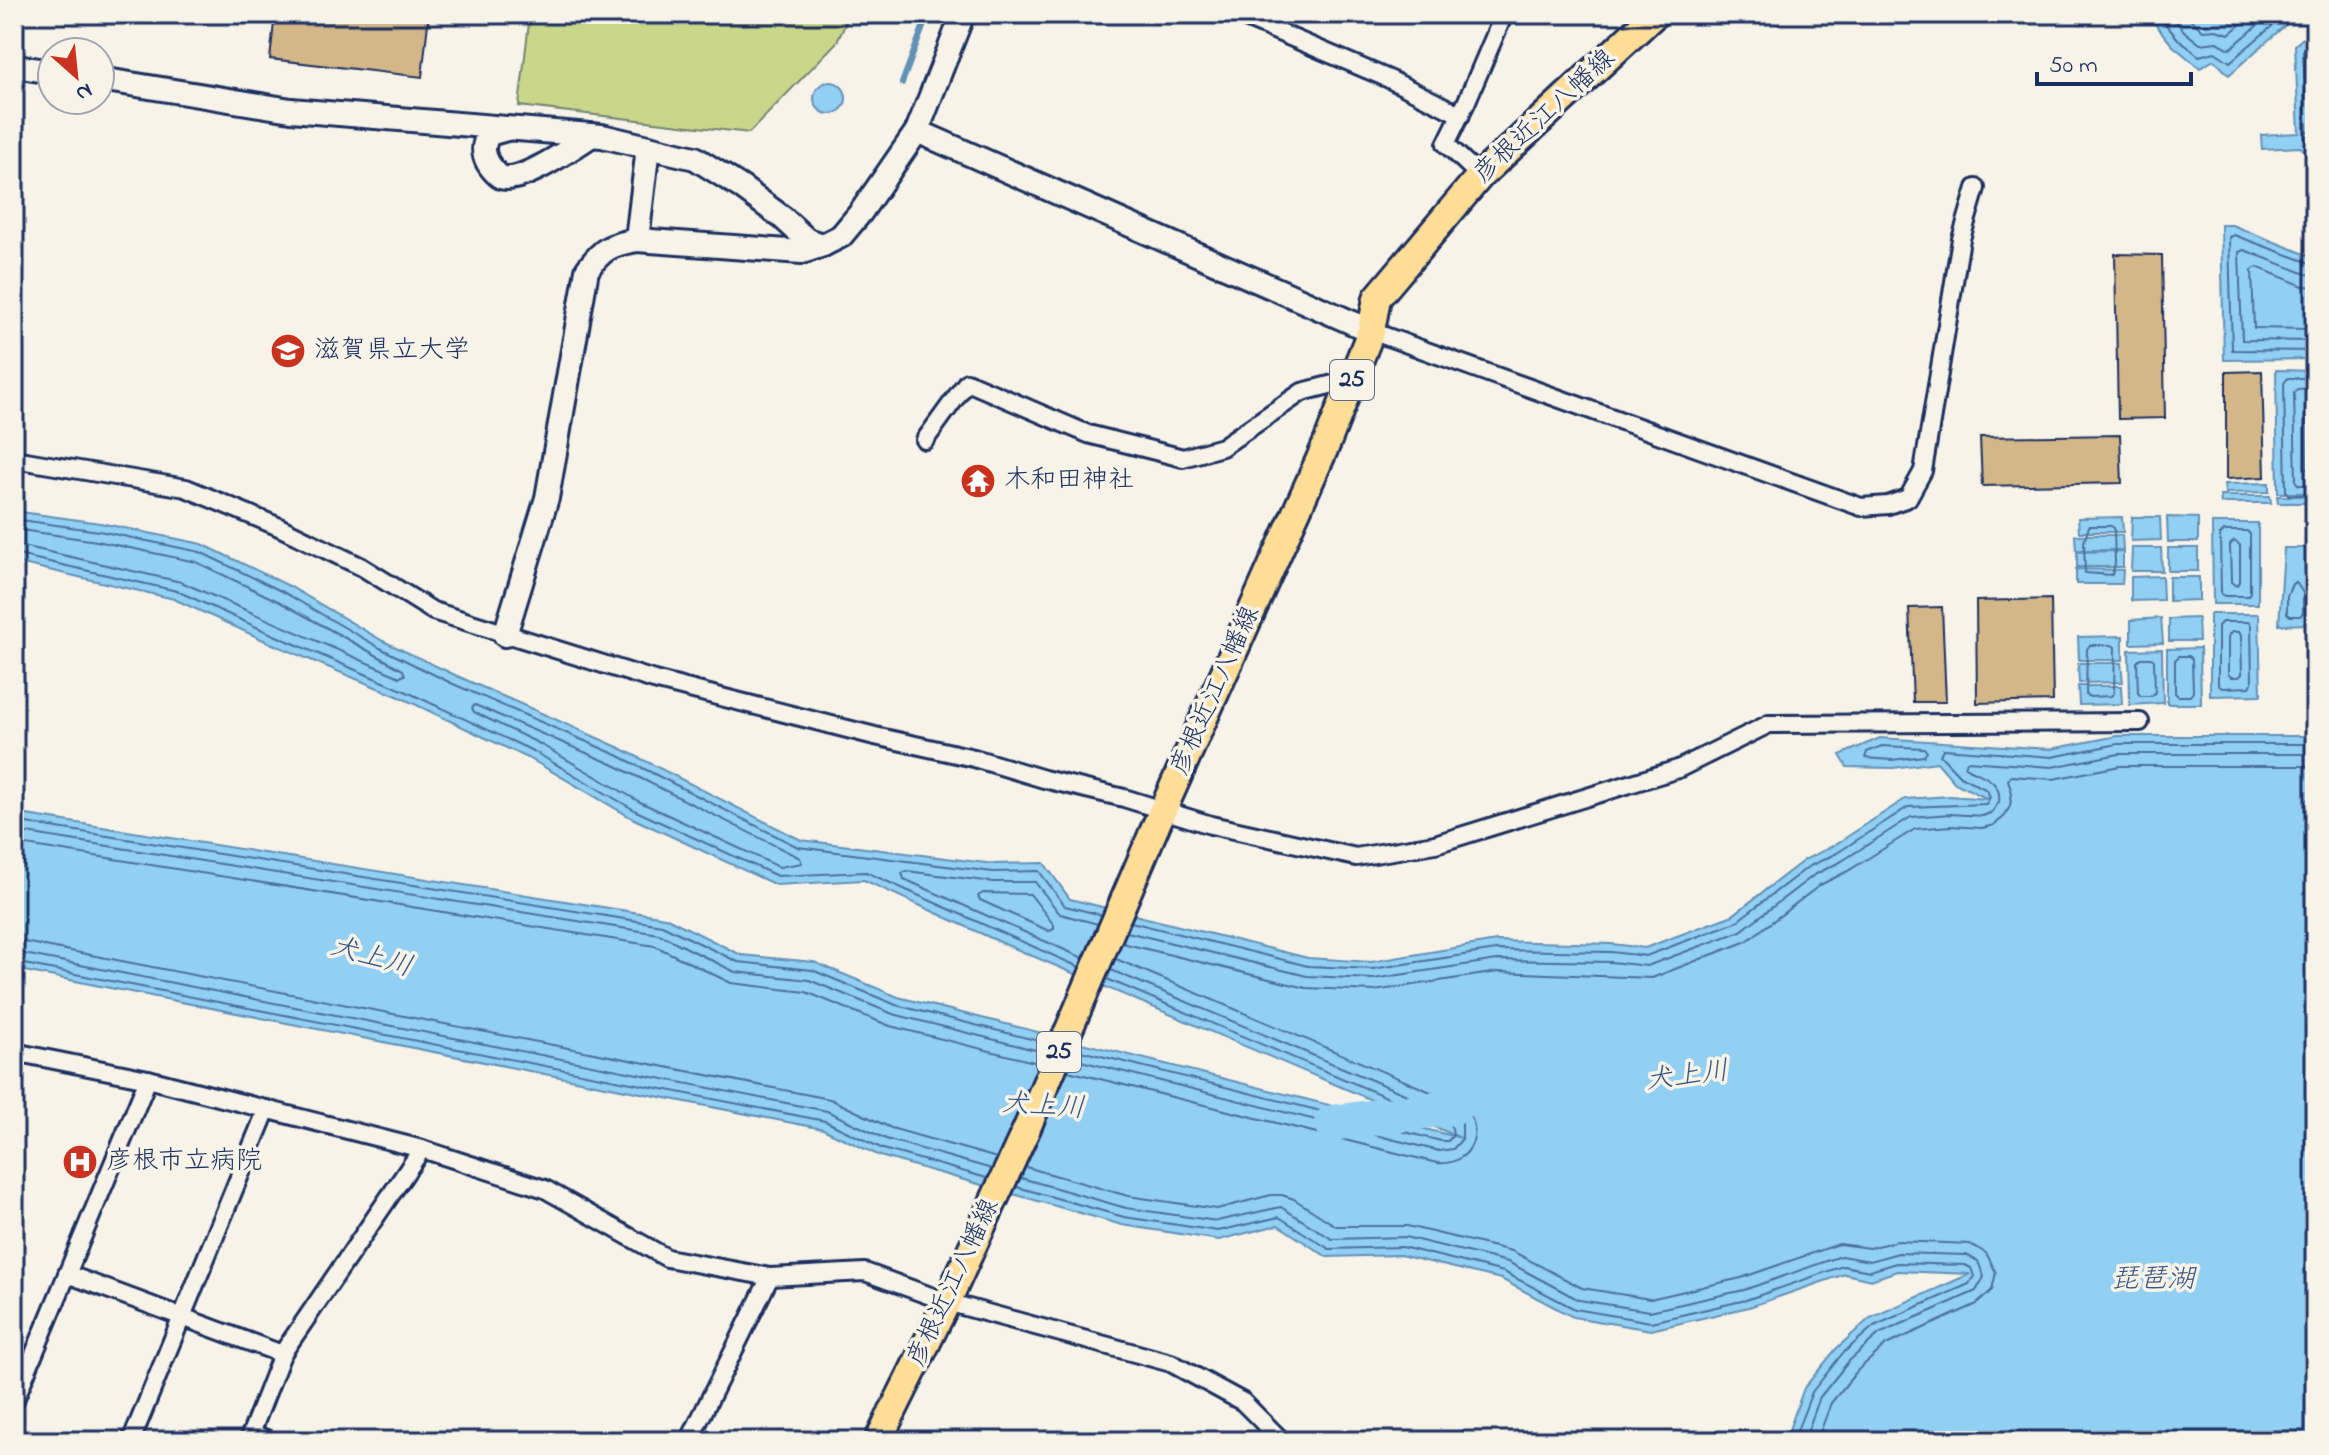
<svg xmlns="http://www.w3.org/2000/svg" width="2329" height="1455" font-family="'Indie Flower','Klee One',sans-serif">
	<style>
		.green { fill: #cad78a; stroke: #728374; stroke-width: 2 }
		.water { fill: #92d0f3; stroke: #6290b7; stroke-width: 2 }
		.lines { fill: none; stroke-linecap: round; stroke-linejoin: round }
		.shore { stroke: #4b6f9a; stroke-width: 2 }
		.stream { stroke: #6290b7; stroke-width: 6 }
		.river { stroke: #92d0f3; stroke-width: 36 }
		.building { fill: #d3b788; stroke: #1b2f5e; stroke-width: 2 }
		.street-casing { stroke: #1b2f5e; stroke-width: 22 }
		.secondary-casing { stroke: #1b2f5e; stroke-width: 28 }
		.primary-casing { stroke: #1b2f5e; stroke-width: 32 }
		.street { stroke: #f7f3e8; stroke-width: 16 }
		.secondary { stroke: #f7f3e8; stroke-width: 22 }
		.primary { stroke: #fedd96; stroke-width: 26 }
		.labels { text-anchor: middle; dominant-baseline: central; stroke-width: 7; stroke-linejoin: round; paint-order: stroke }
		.shield { fill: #f7f3e8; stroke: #5d6a87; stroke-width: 2 }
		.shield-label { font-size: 24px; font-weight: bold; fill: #1b2f5e }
		.street-label { font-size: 26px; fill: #1b2f5e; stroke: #f7f3e8 }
		.poi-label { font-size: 26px; fill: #1b2f5e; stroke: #f7f3e8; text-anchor: start }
		.water-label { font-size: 28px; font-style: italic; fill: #395783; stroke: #f7f3e8 }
	</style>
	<rect width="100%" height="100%" fill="#f7f3e8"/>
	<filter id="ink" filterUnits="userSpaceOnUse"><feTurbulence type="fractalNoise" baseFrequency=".0125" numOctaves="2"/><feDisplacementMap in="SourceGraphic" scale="16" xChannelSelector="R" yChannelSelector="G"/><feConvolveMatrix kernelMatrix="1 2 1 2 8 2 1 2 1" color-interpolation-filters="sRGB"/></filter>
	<g filter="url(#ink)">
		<path class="green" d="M530 14H850L837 42 749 133 519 106Z"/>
		<g class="water">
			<path d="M2147 14H2298L2229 75 2214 60 2200 68 2172 45Z"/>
			<path d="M2315 28V158L2300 147 2262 149 2261 135 2299 133 2295 45Z"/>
			<circle cx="830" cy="98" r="16"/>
			<path d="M2221 225H2232L2315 258V359L2224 360Z"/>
			<path d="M2276 370 2315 371V493H2278Z"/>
			<path d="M2269 483V492L2225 493 2224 484Z"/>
			<path d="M2220 496H2270L2271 503H2221Z"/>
			<path d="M2277 496H2315V503H2278Z"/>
			<path d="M14 511 100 523 202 544 289 586 383 641 455 675 620 748 801 840 994 864 1044 863 1070 899 1308 958 1371 962 1496 941 1612 944 1645 948 1733 915 1804 860 1833 846 1905 799 1950 796 1988 799 1955 783 1937 762 1893 768 1847 767 1840 755 1880 738 2051 749 2117 736H2315V1441H1785L1804 1388 1836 1349 1870 1318 1970 1274 1897 1271 1871 1280 1845 1274 1749 1307 1651 1330 1573 1317 1501 1279 1400 1255 1327 1257 1278 1225 1219 1240 1122 1225 880 1156 823 1129 14 969V813L665 917 741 955 814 962 898 997 1461 1138 1002 943 864 880 776 885 632 818 532 760 402 698 270 643 174 599 14 562Z"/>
			<path d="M2122 517 2123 532H2079L2078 518Z"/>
			<path d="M2132 517H2160L2161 540 2131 541Z"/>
			<path d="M2167 517 2198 518V542H2168Z"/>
			<path d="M2212 523H2258V604H2213Z"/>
			<path d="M2075 535H2122L2123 550H2076Z"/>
			<path d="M2132 548H2161L2162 571H2131Z"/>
			<rect x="2168" y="548" width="30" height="23"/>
			<path d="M2284 548H2306L2307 586H2311V624L2279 625Z"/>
			<path d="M2123 551V567H2077V552Z"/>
			<path d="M2076 569 2123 570 2122 584H2076Z"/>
			<path d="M2162 576 2163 600 2131 601V577Z"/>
			<path d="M2169 577H2199V600L2169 601Z"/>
			<path d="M2210 614H2259L2261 695 2210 696Z"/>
			<path d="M2161 618 2163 643 2131 644V620Z"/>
			<path d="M2198 618 2199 641H2169V619Z"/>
			<path d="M2123 636V660H2079L2078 637Z"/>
			<path d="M2200 648 2201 704H2167V649Z"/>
			<path d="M2162 649 2163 703 2130 705 2129 650Z"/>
			<path d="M2078 663H2121L2123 682 2079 683Z"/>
			<path d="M2078 686H2121L2122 704 2079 705Z"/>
		</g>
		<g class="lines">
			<g class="shore">
				<path d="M2157 14 2178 39 2199 56 2215 52 2230 62 2286 14"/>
				<path d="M2170 14 2185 32 2200 44 2217 42 2230 49 2271 14"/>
				<path d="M2185 14 2203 31 2216 30 2229 34 2253 14"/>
				<path d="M2315 38 2303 51 2307 131 2305 139 2315 149"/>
				<path d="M2315 265 2234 235 2229 237 2232 350 2315 351"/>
				<path d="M2315 275 2306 274 2244 250 2239 252 2242 340 2315 341"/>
				<path d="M2315 287 2303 286 2257 267 2252 270 2254 328 2315 329"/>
				<path d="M2315 378H2288L2284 383 2286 492 2289 495H2315"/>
				<path d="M2315 388 2297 389 2294 393 2296 482 2299 485H2315"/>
				<path d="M2315 400 2309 401 2306 405 2307 469 2315 473"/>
				<path d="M14 519 99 531 200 552 285 593 380 648 451 683 617 755 798 847 993 872 1039 871 1065 906 1102 915"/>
				<path d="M2089 526H2111L2114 528 2115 564 2112 575 2085 573 2084 542Z"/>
				<path d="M14 529 97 541 196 562 280 602 403 670 405 675 400 677 181 582 14 544"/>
				<path d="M2224 531H2247L2250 534V592L2248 596H2225L2221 594 2220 535Z"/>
				<path d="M2234 541 2240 545V582L2236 586 2231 582 2230 545Z"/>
				<path d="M14 554 177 591 274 635 405 691 535 752 636 811 777 876 866 872 1079 967"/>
				<path d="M2296 582 2303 593V613L2300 616H2290L2287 613V596L2292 584Z"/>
				<path d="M2222 622H2248L2251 625 2252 683 2250 687 2222 688 2218 685V626Z"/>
				<path d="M2232 632H2239L2241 636 2242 674 2239 677H2231L2228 674V636Z"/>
				<path d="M2090 645H2112L2115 647 2114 693 2111 696 2090 697 2086 695 2087 649Z"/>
				<path d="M2179 656H2189L2192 659 2193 692 2190 696H2178L2175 693V660Z"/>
				<path d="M2141 658H2151L2154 660 2155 692 2152 696H2141L2138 693 2137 662Z"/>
				<path d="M475 705 612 764 800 858 802 863 779 867 640 802 540 744 474 712 472 708Z"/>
				<path d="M1882 746 1924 748 1927 752 1924 756 1892 760 1865 758 1867 752Z"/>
				<path d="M14 821 662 925 738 962 812 970 896 1005 1047 1043"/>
				<path d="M14 831 659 934 735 972 809 980 893 1014 1043 1052"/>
				<path d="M14 843 655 946 731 983 806 992 890 1026 1038 1063"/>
				<path d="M983 893 1030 894 1054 925V929L1049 931 980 900 978 896Z"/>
				<path d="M1131 922 1308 966 1372 969 1496 950 1611 952 1646 956 1736 922 1808 867 1837 853 1908 807 1986 804 1990 797 1987 790 1960 776 1940 755 1943 749 2052 757 2118 744H2315"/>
				<path d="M1127 932 1307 976 1373 979 1497 960 1611 962 1647 966 1741 931 1814 875 1842 861 1911 817 1950 814 1983 816 1992 812 1999 802C2002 780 1982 776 1965 767L1967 761 2052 767 2119 754H2315"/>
				<path d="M14 940 830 1099 891 1128 997 1158"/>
				<path d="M1122 943 1306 988 1374 991 1498 972 1652 978 1747 941 1820 885 1848 871 1915 829 1950 826 1982 828 1994 825 2004 817 2010 806 2012 793 2008 780 2011 776 2053 779 2120 766H2315"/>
				<path d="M14 952 827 1111 886 1139 992 1169"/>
				<path d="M1083 958 904 879 902 873 907 871 993 882H1035L1060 914 1098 924"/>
				<path d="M14 962 825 1121 883 1149 987 1178"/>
				<path d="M1077 1050 1441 1141H1448L1453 1135 1452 1128 1448 1123 1107 979"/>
				<path d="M1073 1059 1439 1151 1453 1149 1462 1139V1124L1452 1114 1111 970"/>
				<path d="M1068 1071 1437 1163C1474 1167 1489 1122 1457 1103L1116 959"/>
				<path d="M1026 1167 1128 1196 1217 1209 1271 1195H1282L1294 1199 1336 1226H1407L1512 1251 1582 1288 1650 1299 1741 1278 1839 1244 1869 1248 1897 1241 1970 1244 1986 1253 1996 1272 1992 1290 1977 1304 1886 1345 1858 1370 1831 1403 1817 1441"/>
				<path d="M1021 1178 1126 1208 1217 1221 1281 1207 1332 1239 1405 1237 1508 1262 1579 1300 1650 1311 1744 1290 1841 1256 1870 1261 1898 1253 1966 1255 1978 1261 1984 1277 1976 1291 1879 1334 1849 1361 1820 1397 1804 1441"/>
				<path d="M1017 1187 1124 1217 1218 1231 1279 1217 1329 1249 1402 1247 1504 1272 1575 1309 1651 1322 1746 1300 1843 1266 1870 1271 1896 1263 1965 1265 1971 1268 1974 1276 1969 1284 1874 1326 1842 1354 1812 1392 1793 1441"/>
			</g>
			<path class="stream" d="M902 83 928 14"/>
			<path class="river" d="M1332 1123 1455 1107"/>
		</g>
		<g class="building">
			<path d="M275 14H429L422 77 270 59Z"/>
			<path d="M2115 254 2162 255 2165 418 2118 419Z"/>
			<path d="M2262 371 2265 477 2226 479V372Z"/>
			<path d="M2120 435 2122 483 1982 486 1980 437Z"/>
			<path d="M2051 599 2053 701 1977 703 1976 601Z"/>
			<path d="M1942 607 1946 702H1913L1909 608Z"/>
		</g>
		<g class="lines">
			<defs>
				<g id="street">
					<path d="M1236 14 1389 79 1461 115"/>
					<path d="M1480 176 1446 144 1466 103 1504 14"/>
					<path d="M1371 331 1861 507 1888 505 1908 498 1923 471 1961 239 1976 188"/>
					<path d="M925 440 967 382 1088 434 1183 458 1222 447 1302 392 1353 379"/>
					<path d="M14 459 186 488 277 526 362 567 433 611 654 680 875 736 974 758 1044 779 1124 798 1211 825 1356 857 1435 844 1678 769 1769 724 2140 722"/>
					<path d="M14 1052 148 1079 422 1149 545 1189 667 1258 770 1277 865 1272 947 1302 1171 1363 1243 1402 1282 1441"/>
					<path d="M67 1274 282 1354"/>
					<path d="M14 1402 148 1079"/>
					<path d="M251 1433 271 1441"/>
					<path d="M131 1441 267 1109"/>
					<path d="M248 1441 282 1354 422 1149"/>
					<path d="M689 1441 770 1277"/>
				</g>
				<g id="secondary">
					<path d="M14 66 52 72"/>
					<path d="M100 79 291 110 602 136 695 158 741 187 783 218 807 240 823 245 841 236 861 212 917 131 963 14"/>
					<path d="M507 129 489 134C483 144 482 152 488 163 491 168 497 175 501 177 520 185 575 146 592 135"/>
					<path d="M917 131 1371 331"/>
					<path d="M637 240 648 147"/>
					<path d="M505 635 547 498 587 270C603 248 610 245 637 240L802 252 823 245"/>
				</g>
				<path id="primary" d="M878 1441 947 1302 1027 1128 1157 823 1327 443 1371 331 1377 298 1480 176 1655 14"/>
			</defs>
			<use href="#street" class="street-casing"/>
			<use href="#secondary" class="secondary-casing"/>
			<use href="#primary" class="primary-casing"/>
			<use href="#street" class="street"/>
			<use href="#secondary" class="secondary"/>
			<use href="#primary" class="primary"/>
		</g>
	</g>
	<defs>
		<symbol id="university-disc" viewBox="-11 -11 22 22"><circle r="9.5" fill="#c8321e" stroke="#f7f3e8"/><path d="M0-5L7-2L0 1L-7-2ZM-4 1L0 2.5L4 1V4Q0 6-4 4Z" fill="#fff"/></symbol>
		<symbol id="temple-disc" viewBox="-11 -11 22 22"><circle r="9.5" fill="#c8321e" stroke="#f7f3e8"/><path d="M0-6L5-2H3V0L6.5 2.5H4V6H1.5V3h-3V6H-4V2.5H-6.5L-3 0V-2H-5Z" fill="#fff"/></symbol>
		<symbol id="hospital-disc" viewBox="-11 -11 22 22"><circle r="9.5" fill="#c8321e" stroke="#f7f3e8"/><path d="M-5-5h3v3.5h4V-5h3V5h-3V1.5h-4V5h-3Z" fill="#fff"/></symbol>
	</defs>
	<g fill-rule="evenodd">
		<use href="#university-disc" x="268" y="331" width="40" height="40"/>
		<use href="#temple-disc" x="958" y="461" width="40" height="40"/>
		<use href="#hospital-disc" x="60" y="1142" width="40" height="40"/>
	</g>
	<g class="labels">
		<g class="shield">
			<rect x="1330" y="360" width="44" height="40" rx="6"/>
			<rect x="1037" y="1032" width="44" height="40" rx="6"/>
		</g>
		<g class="shield-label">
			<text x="1352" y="380">25</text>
			<text x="1059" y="1052">25</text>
		</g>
		<g class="street-label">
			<text transform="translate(1545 117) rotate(-43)">彦根近江八幡線</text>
			<text transform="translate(1216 691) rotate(-66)">彦根近江八幡線</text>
			<text transform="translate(954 1283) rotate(-65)">彦根近江八幡線</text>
		</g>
		<g class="poi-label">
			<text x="314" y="351">滋賀県立大学</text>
			<text x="1004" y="481">木和田神社</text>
			<text x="106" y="1162">彦根市立病院</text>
		</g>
		<g class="water-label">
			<text transform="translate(371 958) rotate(16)">犬上川</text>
			<text transform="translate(1687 1077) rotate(-7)">犬上川</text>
			<text transform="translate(1043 1107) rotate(4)">犬上川</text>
			<text x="2153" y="1280">琵琶湖</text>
		</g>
	</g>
	<rect width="2329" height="1455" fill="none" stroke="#f7f3e8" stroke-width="48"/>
	<rect x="24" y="24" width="2281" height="1407" fill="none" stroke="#1b2f5e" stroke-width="3" filter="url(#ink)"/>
	<g transform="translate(76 76) rotate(153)"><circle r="38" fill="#f7f3e8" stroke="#9fa5b1" stroke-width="2"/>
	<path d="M0-6L14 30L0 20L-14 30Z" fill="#c8321e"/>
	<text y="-12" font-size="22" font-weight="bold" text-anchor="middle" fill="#1b2f5e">N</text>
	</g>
	<path d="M2037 72v12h154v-12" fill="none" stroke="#1b2f5e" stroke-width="4"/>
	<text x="2049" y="72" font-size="24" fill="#1b2f5e" stroke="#f7f3e8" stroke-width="6" paint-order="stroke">50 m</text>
</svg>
